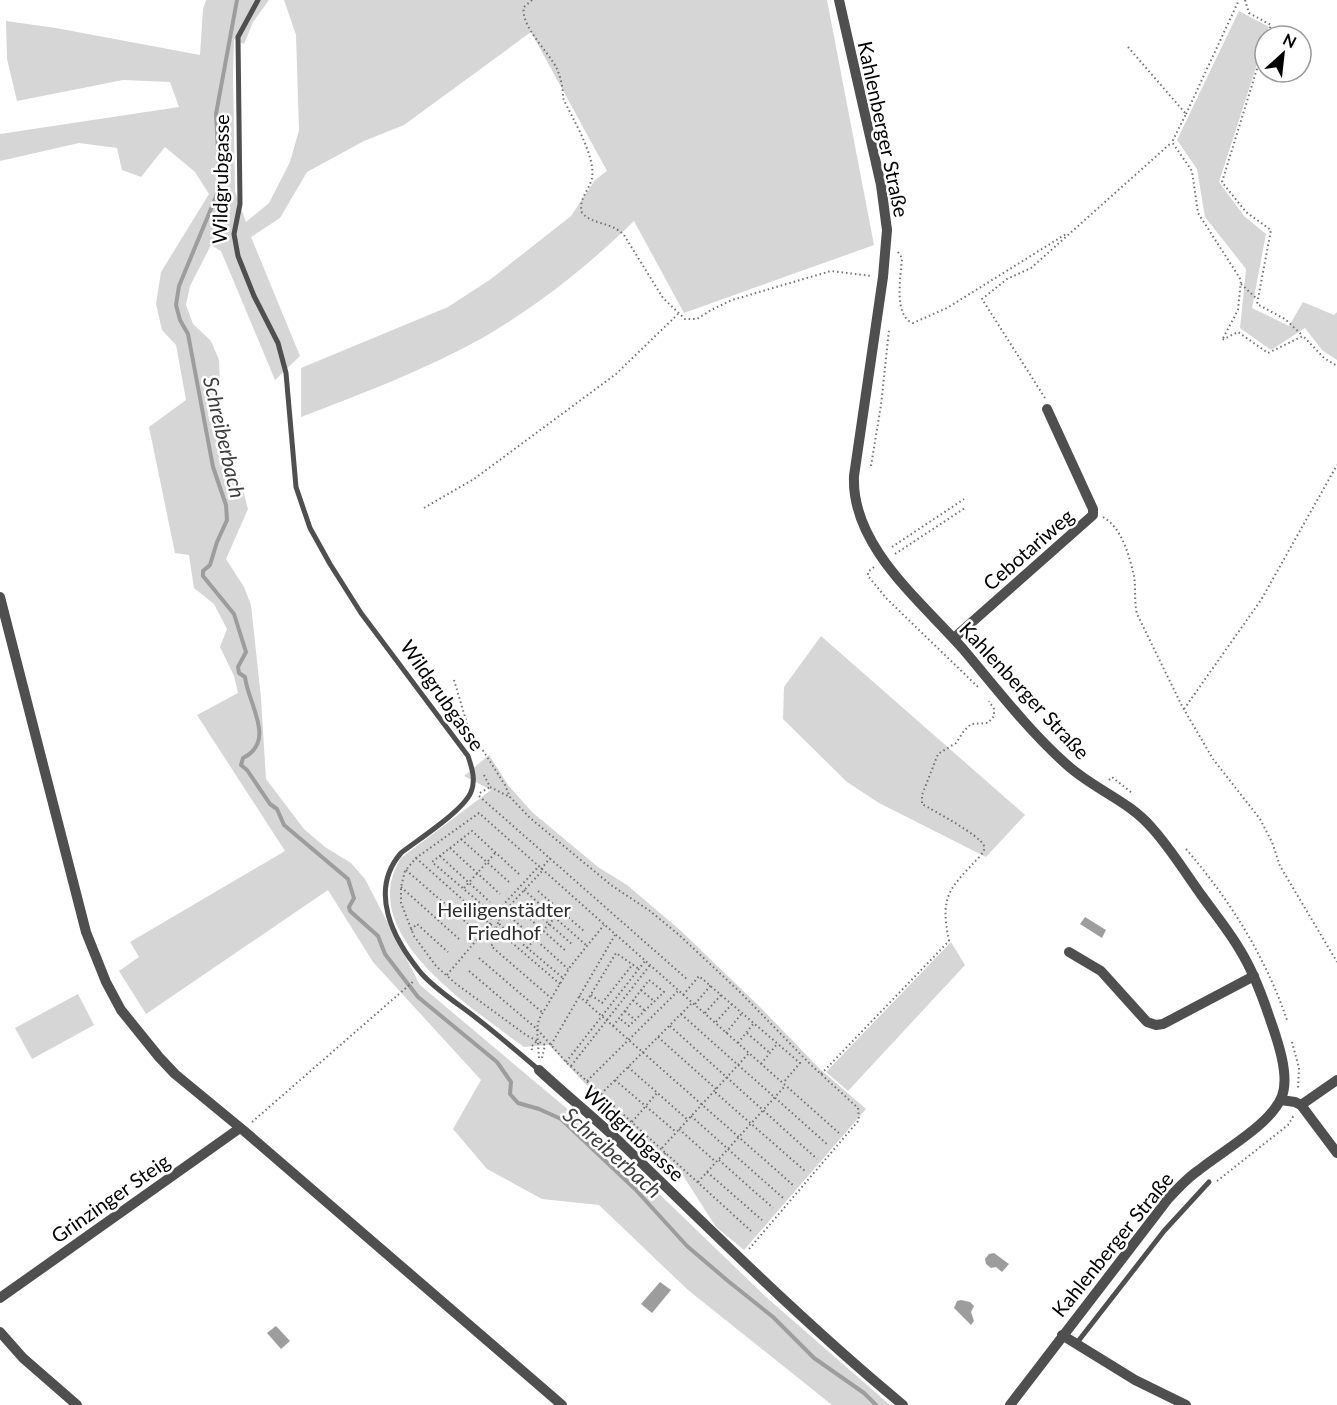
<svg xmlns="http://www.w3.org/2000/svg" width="1337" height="1405" font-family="Lato,sans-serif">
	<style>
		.green { fill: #d6d6d6 }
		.water { fill: #9d9d9d }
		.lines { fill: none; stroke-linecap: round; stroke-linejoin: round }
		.stream { stroke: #9d9d9d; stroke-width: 4 }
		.path { stroke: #717171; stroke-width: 2; stroke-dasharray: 1.5 3; stroke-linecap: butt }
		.lane { stroke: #4f4f4f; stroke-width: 5 }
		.street { stroke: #4f4f4f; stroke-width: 10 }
		.labels { text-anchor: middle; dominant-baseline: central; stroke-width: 5; stroke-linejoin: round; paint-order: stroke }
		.street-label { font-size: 20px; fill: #000; stroke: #fff }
		.park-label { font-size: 20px; fill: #2d2d2d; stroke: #fff }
		.water-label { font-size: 21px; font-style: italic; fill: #3e3e3e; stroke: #fff }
	</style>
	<rect width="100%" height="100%" fill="#fff"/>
	<g class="green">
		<path d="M206 0H269L253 22 244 44 234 39 233 74 235 191 246 222 269 203 290 162 299 130 296 35 284 0H827L874 245 684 313 634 221C589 265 540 304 486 336 427 369 364 393 301 417V368L448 307 491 279 571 216 595 180 607 171 531 32 404 125 364 141 307 172 280 218 251 237 300 356 275 380 221 251 211 245 190 286 186 305 193 324 211 341 219 360 220 384 208 415 215 434 225 448 242 487 248 509 226 559 244 587 251 605 261 698 266 779 304 829 325 847 351 863 365 879 420 985 597 1134 766 1297 890 1405H832L688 1290 599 1205 542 1199 487 1169 453 1129 481 1080 373 962 328 890 146 1014 119 971 139 957 130 942 285 851 197 715 238 693 234 676 220 647 227 629 214 604 194 588 189 555 175 553 149 427 186 400 176 345 162 330 156 304 161 272 209 194 195 172 165 147 141 177 122 170 117 148 79 143 0 161V134L179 107 170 82 123 80 17 101 7 59 6 21 56 28 200 55 203 9Z"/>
		<path d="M1239 11 1269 27 1219 182 1244 216 1266 234 1252 308 1289 326 1303 302 1334 315 1337 312V360L1322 350 1305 328 1271 350 1240 328 1246 269 1205 217 1197 169 1177 140Z"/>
		<path d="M821 636 1025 815 986 857 879 803 847 782 783 719 784 687Z"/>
		<path d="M489 755 508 785 532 812 598 867 627 885 680 930 760 1007 820 1069 866 1109 744 1250 716 1227 682 1174 665 1156 618 1119 549 1045 524 1047C474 1009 353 934 401 858L491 790 464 776Z"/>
		<path d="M951 942 965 965 848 1091 826 1072Z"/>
		<path d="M78 994 94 1025 32 1059 15 1028Z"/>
	</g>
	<g class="water">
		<path d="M1085 917 1106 930 1102 938 1080 924Z"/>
		<path d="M994 1253 1009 1264 1002 1272 996 1267 991 1268 986 1264 985 1259 989 1254Z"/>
		<path d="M660 1282 671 1290 652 1313 641 1304Z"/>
		<path d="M961 1300 970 1302 974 1306 971 1312 974 1321 971 1325 954 1308 957 1301Z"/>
		<path d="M276 1326 290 1341 281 1349 267 1333Z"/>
	</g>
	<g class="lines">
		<path class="stream" d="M237 0 216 114 220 187 179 286 176 305 180 320 188 334 213 467 226 505 227 520 217 542 210 565 203 571V576L234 614 246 652 238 667 239 673 245 677C248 704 277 741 243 758L241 765 247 770 270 804 277 809 284 825 348 879 354 898 349 907 350 911 378 936 385 954 418 997 497 1062 511 1082 510 1094 518 1103 539 1109 561 1119 635 1189 687 1246 728 1281 773 1317 814 1358 864 1393 876 1405"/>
		<g class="path">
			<path d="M532 0 524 7C520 26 549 52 557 69 561 78 563 88 563 98 572 118 596 156 592 178 589 191 578 199 582 213 595 226 610 221 624 235L663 298 685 319H697L711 310 732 300 831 271 871 276"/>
			<path d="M1245 0 1249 13 1271 25 1267 36"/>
			<path d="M1265 43 1222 182 1246 212 1271 230 1257 304 1285 319 1302 335"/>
			<path d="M1128 47 1186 114 1172 142 1192 171 1198 213 1241 280 1238 310 1222 340 1238 332 1268 353 1303 336 1324 358 1337 366"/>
			<path d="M1186 114 1239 0"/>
			<path d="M898 252 902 258C901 276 893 316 913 323L947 308 1066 234"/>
			<path d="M1241 284 1256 298"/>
			<path d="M1045 398 982 299 1007 279 1031 268 1171 143"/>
			<path d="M871 466 881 405 889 330"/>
			<path d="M424 508 474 479 616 374 678 314"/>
			<path d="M1103 517C1122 528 1129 555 1134 576 1136 588 1134 601 1137 614L1182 706 1213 759 1260 819 1272 842 1280 866 1337 962"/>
			<path d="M892 547 964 499"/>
			<path d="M895 554 965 508"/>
			<path d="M874 567 868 572V576L887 599 978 687"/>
			<path d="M454 680 468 727 505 785 510 797 530 818 611 885 650 911 678 934 741 993 811 1065 858 1108 859 1120 749 1249"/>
			<path d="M1184 709 1261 600 1337 465"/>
			<path d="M484 775 490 787 510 797"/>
			<path d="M1109 780 1112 777 1132 793"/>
			<path d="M480 793 490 787"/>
			<path d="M479 796 688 980"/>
			<path d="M461 839 510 883"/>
			<path d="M450 848 500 894"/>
			<path d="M1186 849C1230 900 1265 956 1287 1020L1285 1022"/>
			<path d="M440 856 490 902"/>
			<path d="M416 858 490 924 492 917 539 866"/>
			<path d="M541 869 550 858"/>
			<path d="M406 870 468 924"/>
			<path d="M519 874 472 831 432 862 499 919 500 925 563 978"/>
			<path d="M401 887 459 939"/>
			<path d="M464 888 496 852"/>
			<path d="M524 890 587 946"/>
			<path d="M538 891 584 931"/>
			<path d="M526 904 572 944"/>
			<path d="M520 910 566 951"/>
			<path d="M514 920 568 969"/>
			<path d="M496 928 501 915 543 870"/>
			<path d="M411 930 417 924 448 952"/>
			<path d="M501 934 491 946 551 998"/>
			<path d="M527 948 561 911"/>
			<path d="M479 958 543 1013"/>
			<path d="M469 971 537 1029 567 1063 751 1231"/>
			<path d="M447 975 490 924 560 984"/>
			<path d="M641 990 654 1001"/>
			<path d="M591 995 602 1003 633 964"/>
			<path d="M683 995 699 976 800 1063 783 1083"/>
			<path d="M579 996 793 1185"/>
			<path d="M633 1000 644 1010"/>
			<path d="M587 1001 616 953 639 969"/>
			<path d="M695 1004 711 985"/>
			<path d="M625 1011 635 1020"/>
			<path d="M705 1013 721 995"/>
			<path d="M681 1014 828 1145"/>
			<path d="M716 1022 732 1004"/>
			<path d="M613 1026 649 980 664 992 629 1026 619 1018"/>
			<path d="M670 1026 817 1159"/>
			<path d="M726 1033 742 1013"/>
			<path d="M747 1033 770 1053"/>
			<path d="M658 1037 716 1089V1093L805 1171"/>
			<path d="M1292 1042 1299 1068 1298 1089"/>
			<path d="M738 1043 754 1023"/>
			<path d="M551 1045 615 935"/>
			<path d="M532 1050 531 1047 537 1041"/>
			<path d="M539 1058 537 1029 539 1019 570 967 604 925"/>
			<path d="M542 1058 545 1045 526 1035 455 983 436 966 414 936 401 903V887L405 871 416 858 479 813 839 1133"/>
			<path d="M566 1062 645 961"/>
			<path d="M761 1064 777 1044"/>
			<path d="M571 1066 650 965"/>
			<path d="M628 1067 688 1120"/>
			<path d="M821 1074 949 941C939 893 951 888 981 855 983 852 985 850 984 846 980 835 934 811 922 804V795L938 754 956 743 964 731 971 724 988 723 994 716V709L989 701"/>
			<path d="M615 1080 676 1132"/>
			<path d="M587 1081 678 991"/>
			<path d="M601 1094 692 1003"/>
			<path d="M691 1116 783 1198"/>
			<path d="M252 1122 415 980"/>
			<path d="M632 1122 657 1093"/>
			<path d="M679 1129 716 1162"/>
			<path d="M662 1148 749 1053"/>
			<path d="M719 1160 773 1208"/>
			<path d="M660 1162 666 1152"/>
			<path d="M707 1172 762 1220"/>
			<path d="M1217 1181 1288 1125 1294 1115"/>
			<path d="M698 1182 785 1086"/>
		</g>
		<g class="lane">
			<path d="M258 0 238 37 240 204 234 234 238 256 254 296 278 343 286 373 296 487 310 528 330 564 361 613 468 756C472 768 476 780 471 792 463 811 419 839 401 853 368 891 393 939 421 973 436 990 457 1003 475 1017 497 1034 518 1052 539 1070"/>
			<path d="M1076 1344 1164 1231 1209 1182"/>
		</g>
		<g class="street">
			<path d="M839 0 881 185 887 230 883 277 854 476C851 546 921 601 963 649 996 688 1028 730 1066 764 1093 789 1128 800 1152 828 1171 849 1186 874 1202 896 1215 914 1229 931 1240 950 1253 971 1262 995 1270 1019 1277 1039 1290 1075 1282 1096 1272 1124 1222 1151 1199 1170 1187 1178 1178 1188 1168 1199L1010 1405"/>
			<path d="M0 597 86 932 106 982 121 1010 159 1057 175 1074 243 1130 562 1405"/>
			<path d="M954 638 1093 515V509L1047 409"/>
			<path d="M1069 952 1101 971 1147 1022 1156 1025 1163 1024 1254 976"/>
			<path d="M539 1070C567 1096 597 1120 624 1146 715 1234 805 1324 903 1405"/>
			<path d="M1281 1100 1295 1102 1301 1105 1337 1153"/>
			<path d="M1301 1105 1337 1080"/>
			<path d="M0 1298 240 1128"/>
			<path d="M0 1332 23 1358 77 1405"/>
			<path d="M1062 1335 1135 1380 1186 1405"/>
		</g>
	</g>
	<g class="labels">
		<g class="street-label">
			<text transform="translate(884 129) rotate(78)">Kahlenberger Straße</text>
			<text transform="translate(220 179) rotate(-89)">Wildgrubgasse</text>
			<text transform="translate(1028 549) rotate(-41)">Cebotariweg</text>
			<text transform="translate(1025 690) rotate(47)">Kahlenberger Straße</text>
			<text transform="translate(443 695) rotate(55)">Wildgrubgasse</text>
			<text transform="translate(634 1133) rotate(43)">Wildgrubgasse</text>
			<text transform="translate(110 1198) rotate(-35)">Grinzinger Steig</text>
			<text transform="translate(1112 1244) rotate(-51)">Kahlenberger Straße</text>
		</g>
		<g class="park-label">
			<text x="504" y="909">Heiligenstädter<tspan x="504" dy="23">Friedhof</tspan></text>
		</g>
		<g class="water-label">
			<text transform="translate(225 437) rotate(77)">Schreiberbach</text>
			<text transform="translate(613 1152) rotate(42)">Schreiberbach</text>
		</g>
	</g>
	<g transform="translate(1283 54) rotate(27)"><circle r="28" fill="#ffffff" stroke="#999999" stroke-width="1.5"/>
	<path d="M0-4.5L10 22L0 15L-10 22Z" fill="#000000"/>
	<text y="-9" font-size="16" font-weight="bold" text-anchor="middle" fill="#000000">N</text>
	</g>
</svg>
